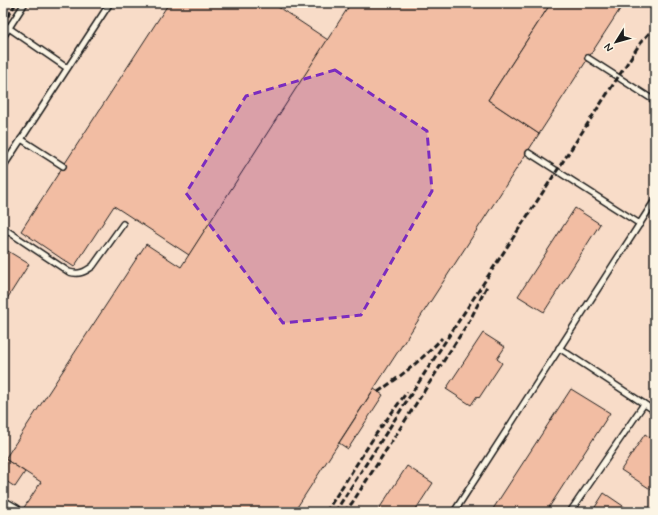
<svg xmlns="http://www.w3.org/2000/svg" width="658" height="515" font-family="Mynerve,sans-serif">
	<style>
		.built { fill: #f8dcc8 }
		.building { fill: #f2bda3; stroke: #1c1c1c }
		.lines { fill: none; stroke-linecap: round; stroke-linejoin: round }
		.service-casing { stroke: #1c1c1c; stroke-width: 8 }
		.service { stroke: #fcf5e5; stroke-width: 5 }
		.rail { stroke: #1c1c1c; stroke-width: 3; stroke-dasharray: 6 3; stroke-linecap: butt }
		.marked { fill: #7b2cbf; fill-opacity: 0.2; stroke: #7b2cbf; stroke-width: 3; stroke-dasharray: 8 5; stroke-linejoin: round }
	</style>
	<rect width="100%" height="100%" fill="#faead8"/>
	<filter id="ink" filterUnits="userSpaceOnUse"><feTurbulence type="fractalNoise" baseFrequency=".025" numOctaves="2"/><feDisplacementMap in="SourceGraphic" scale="8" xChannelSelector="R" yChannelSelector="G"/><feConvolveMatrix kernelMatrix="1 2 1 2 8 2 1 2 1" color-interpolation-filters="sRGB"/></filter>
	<g filter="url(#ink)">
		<rect class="built" x="3" y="3" width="652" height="509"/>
		<g class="building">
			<path d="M169 3H272L328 40 189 255 114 206 74 267 21 231Z"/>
			<path d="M351 3H551L488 100 539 134 294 512H21L41 482 5 459 146 244 181 267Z"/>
			<path d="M551 3H624L539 134 488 100Z"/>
			<path d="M575 208 600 224 544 312 518 296Z"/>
			<path d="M3 248 29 264 5 302 3 300Z"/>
			<path d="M483 333 505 347 497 359 502 363 479 398 477 396 471 405 446 389Z"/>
			<path d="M374 389 383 395 348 449 339 443Z"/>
			<path d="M571 389 610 413 546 512H491Z"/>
			<path d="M645 434 655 441V492L621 470Z"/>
			<path d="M5 459 25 472 15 487 3 479V462Z"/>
			<path d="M407 466 433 483 414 512H377Z"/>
			<path d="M604 493 632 512H592Z"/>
		</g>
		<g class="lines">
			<defs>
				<g id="service">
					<path d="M3 24 67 68"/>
					<path d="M3 37 25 3"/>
					<path d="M588 58 655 101"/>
					<path d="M21 139 63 166"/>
					<path d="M529 153 640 224"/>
					<path d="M3 167 110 3"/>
					<path d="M3 228 69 272C79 275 85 272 93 266L123 224"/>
					<path d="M559 348 655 411"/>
					<path d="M3 500 17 508"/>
					<path d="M454 512 655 200"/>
					<path d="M570 512 644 404"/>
				</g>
			</defs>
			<use href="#service" class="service-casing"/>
			<use href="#service" class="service"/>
			<g class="rail">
				<path d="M3 24 16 3"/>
				<path d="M378 392C401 376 423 359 442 338"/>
				<path d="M326 512 376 434 407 392"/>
				<path d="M335 512 428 368 641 42 655 27"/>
				<path d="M344 512 352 503 470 320 488 284"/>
			</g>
		</g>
	</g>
	<path class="marked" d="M335 70 427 131 432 191 361 315 283 323 186 193 246 96Z"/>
	<rect width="658" height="515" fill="none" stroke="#fcf5e5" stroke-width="16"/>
	<rect x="8" y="8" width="642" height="499" fill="none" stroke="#1c1c1c" stroke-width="1.5" filter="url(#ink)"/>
	<g transform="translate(616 42) rotate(233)" stroke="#fcf5e5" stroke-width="3" paint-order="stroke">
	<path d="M0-3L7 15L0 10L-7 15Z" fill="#1c1c1c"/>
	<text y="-6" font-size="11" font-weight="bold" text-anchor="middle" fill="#1c1c1c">N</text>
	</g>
</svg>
